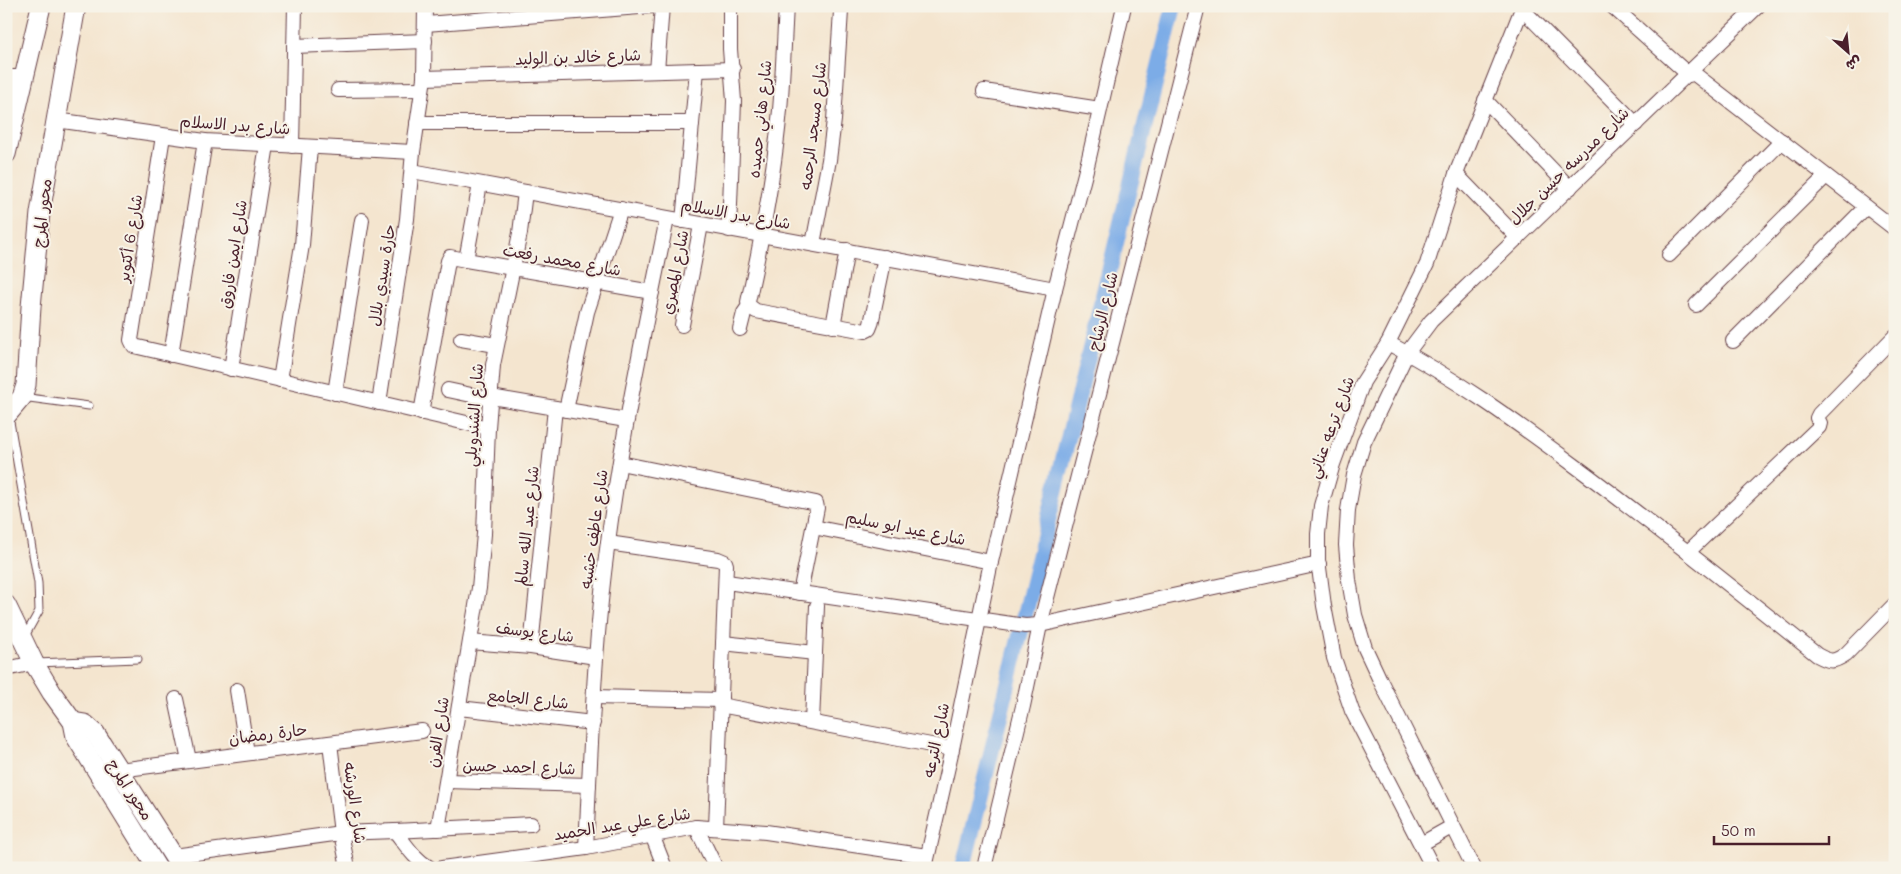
<svg xmlns="http://www.w3.org/2000/svg" width="1901" height="874" font-family="Mali,'Playpen Sans Arabic',sans-serif">
	<style>
		.lines { fill: none; stroke-linecap: round; stroke-linejoin: round }
		.canal { stroke: #7cace7; stroke-width: 16 }
		.service-casing { stroke: #643d44; stroke-width: 9 }
		.minor-casing { stroke: #643d44; stroke-width: 16 }
		.secondary-casing { stroke: #643d44; stroke-width: 21 }
		.service { stroke: #fff; stroke-width: 7 }
		.minor { stroke: #fff; stroke-width: 14 }
		.secondary { stroke: #fff; stroke-width: 19 }
		.labels { text-anchor: middle; dominant-baseline: central; stroke-width: 4; stroke-linejoin: round; paint-order: stroke }
		.street-label { font-size: 16px; fill: #4a1f2b; stroke: #f7f3e8 }
	</style>
	<rect width="100%" height="100%" fill="#f7f3e8"/>
	<filter id="ink" filterUnits="userSpaceOnUse"><feTurbulence type="fractalNoise" baseFrequency=".02" numOctaves="2"/><feDisplacementMap in="SourceGraphic" scale="10" xChannelSelector="R" yChannelSelector="G"/><feConvolveMatrix kernelMatrix="1 2 1 2 8 2 1 2 1" color-interpolation-filters="sRGB"/></filter>
	<filter id="wash" filterUnits="userSpaceOnUse"><feTurbulence type="fractalNoise" baseFrequency=".0096" numOctaves="4" result="noise"/><feDisplacementMap in="SourceGraphic" scale="20" xChannelSelector="R" yChannelSelector="G"/><feGaussianBlur stdDeviation="1.12" result="paint"/><feColorMatrix in="noise" values="0 0 0 0 0 0 0 0 0 0 0 0 0 0 0 0 0 1.4 0 .05"/><feComposite in="paint" operator="in"/></filter>
	<g filter="url(#wash)">
		<rect width="100%" height="100%" fill="#f4e5cf"/>
		<g class="lines">
			<path class="canal" d="M963 868 1174 6"/>
		</g>
	</g>
	<g filter="url(#ink)">
		<g class="lines">
			<defs>
				<g id="service">
					<path d="M22 397 89 406"/>
					<path d="M9 416 38 583 39 611 25 636"/>
					<path d="M36 663 138 659"/>
				</g>
				<g id="minor">
					<path d="M786 6C784 41 783 75 780 110 774 175 762 239 748 302L749 306 756 311 865 331 869 329 871 324 885 257"/>
					<path d="M1612 6 1689 75"/>
					<path d="M1522 9 1636 124"/>
					<path d="M426 24 652 6"/>
					<path d="M294 46 425 41"/>
					<path d="M657 71 662 6"/>
					<path d="M1692 72 1895 229"/>
					<path d="M6 77H23"/>
					<path d="M424 78 733 69"/>
					<path d="M338 90 422 89"/>
					<path d="M984 91 1100 109"/>
					<path d="M1485 100 1570 188"/>
					<path d="M56 120 205 141 413 152"/>
					<path d="M417 123H692"/>
					<path d="M163 136 131 340 134 346 488 428"/>
					<path d="M292 146 295 6"/>
					<path d="M412 171 1055 289"/>
					<path d="M1456 174 1518 238"/>
					<path d="M683 221 697 70"/>
					<path d="M729 230 734 101 730 49V6"/>
					<path d="M813 244 829 160 834 120 841 11"/>
					<path d="M1669 255 1782 141"/>
					<path d="M466 260 652 292"/>
					<path d="M1696 305 1826 176"/>
					<path d="M682 325 701 225"/>
					<path d="M833 326 847 250"/>
					<path d="M740 329 744 313 749 306"/>
					<path d="M461 339 496 345"/>
					<path d="M1733 341 1866 207"/>
					<path d="M1388 343C1457 379 1516 422 1578 468 1659 528 1738 592 1817 655 1830 662 1833 663 1846 654L1895 604"/>
					<path d="M171 355 205 141"/>
					<path d="M231 369 267 145"/>
					<path d="M280 380 302 245 310 147"/>
					<path d="M448 390 490 399"/>
					<path d="M335 393 362 220"/>
					<path d="M491 397 626 420"/>
					<path d="M379 403 407 219 413 152 424 78 425 6"/>
					<path d="M566 410 587 312 621 209"/>
					<path d="M421 413 448 261 450 257 466 260 480 184"/>
					<path d="M620 463 816 503 817 508 800 593"/>
					<path d="M813 527 991 562"/>
					<path d="M608 543 718 559 725 562 726 565 716 828"/>
					<path d="M1688 552 1819 427 1820 423 1817 418 1819 414 1895 336"/>
					<path d="M727 582 1025 626 1040 625 1319 564"/>
					<path d="M470 642 531 647 596 657"/>
					<path d="M723 643 815 653"/>
					<path d="M531 647 555 408"/>
					<path d="M6 669 34 663"/>
					<path d="M237 690 247 753"/>
					<path d="M594 697 721 700"/>
					<path d="M176 699 189 760"/>
					<path d="M720 705 952 749"/>
					<path d="M459 708 593 723"/>
					<path d="M812 722 817 606"/>
					<path d="M330 743 341 833 348 868"/>
					<path d="M119 770 422 731"/>
					<path d="M447 781 589 785"/>
					<path d="M696 827 716 868"/>
					<path d="M438 829 479 588 484 534 488 428 493 365 520 233 525 192"/>
					<path d="M395 831 531 824"/>
					<path d="M652 835 665 868"/>
					<path d="M1421 844 1453 826"/>
					<path d="M586 848C591 746 594 643 608 542 622 433 645 326 667 219"/>
					<path d="M174 856 341 833 395 831C406 845 414 859 430 868"/>
					<path d="M442 868 586 848 696 827 766 832 927 856"/>
					<path d="M925 868 952 749 991 562 1055 289 1088 162 1124 6"/>
					<path d="M984 868 1023 706 1040 625 1198 6"/>
					<path d="M1433 868 1352 711 1334 658 1324 606 1318 560V534L1321 506 1333 464 1363 382 1388 343 1427 264 1456 174 1523 6"/>
					<path d="M1474 868 1380 680 1365 648 1355 615 1349 580 1346 545 1348 510 1354 475 1364 442 1407 353 1431 321 1758 6"/>
				</g>
				<g id="secondary">
					<path d="M6 154 41 6"/>
					<path d="M6 416 22 397 26 385 31 307 40 213 76 6"/>
					<path d="M6 605 34 663 52 693 73 722 76 737 157 868"/>
					<path d="M73 722 85 724 95 733 181 868"/>
				</g>
			</defs>
			<use href="#service" class="service-casing"/>
			<use href="#minor" class="minor-casing"/>
			<use href="#secondary" class="secondary-casing"/>
			<use href="#service" class="service"/>
			<use href="#minor" class="minor"/>
			<use href="#secondary" class="secondary"/>
		</g>
	</g>
	<g class="labels">
		<g class="street-label">
			<text transform="translate(578 56) rotate(-2)">شارع خالد بن الوليد</text>
			<text transform="translate(759 119) rotate(-84)">شارع هاني حميده</text>
			<text transform="translate(235 124) rotate(4)">شارع بدر الاسلام</text>
			<text transform="translate(812 126) rotate(-83)">شارع مسجد الرحمه</text>
			<text transform="translate(1568 165) rotate(-44)">شارع مدرسه حسن جلال</text>
			<text transform="translate(41 213) rotate(-83)">محور المرج</text>
			<text transform="translate(736 213) rotate(10)">شارع بدر الاسلام</text>
			<text transform="translate(129 238) rotate(-81)">شارع 6 أكتوبر</text>
			<text transform="translate(232 254) rotate(-81)">شارع ايمن فاروق</text>
			<text transform="translate(562 259) rotate(10)">شارع محمد رفعت</text>
			<text transform="translate(674 272) rotate(-79)">شارع المصري</text>
			<text transform="translate(381 275) rotate(-81)">حارة سيدي بلال</text>
			<text transform="translate(1102 311) rotate(-76)">شارع الرشاح</text>
			<text transform="translate(473 415) rotate(-86)">شارع الشندويلي</text>
			<text transform="translate(1330 427) rotate(-70)">شارع ترعه عناني</text>
			<text transform="translate(526 526) rotate(-84)">شارع عبد الله سالم</text>
			<text transform="translate(906 527) rotate(11)">شارع عيد ابو سليم</text>
			<text transform="translate(593 529) rotate(-82)">شارع عاطف خشبه</text>
			<text transform="translate(535 631) rotate(7)">شارع يوسف</text>
			<text transform="translate(528 698) rotate(6)">شارع الجامع</text>
			<text transform="translate(437 732) rotate(-81)">شارع الفرن</text>
			<text transform="translate(268 733) rotate(-7)">حارة رمضان</text>
			<text transform="translate(935 740) rotate(-78)">شارع الترعه</text>
			<text transform="translate(519 766) rotate(2)">شارع احمد حسن</text>
			<text transform="translate(131 789) rotate(57)">محور المرج</text>
			<text transform="translate(356 803) rotate(82)">شارع الورشه</text>
			<text transform="translate(622 823) rotate(-9)">شارع علي عبد الحميد</text>
		</g>
	</g>
	<rect width="1901" height="874" fill="none" stroke="#f7f3e8" stroke-width="25"/>
	<g transform="translate(1848 52) rotate(153)" stroke="#f7f3e8" stroke-width="4" paint-order="stroke">
	<path d="M0-4L9 19L0 12L-9 19Z" fill="#4a1f2b"/>
	<text y="-8" font-size="14" font-weight="bold" text-anchor="middle" fill="#4a1f2b">ش</text>
	</g>
	<path d="M1714 836v8h115v-8" fill="none" stroke="#4a1f2b" stroke-width="2.5"/>
	<text x="1721" y="836" font-size="15" fill="#4a1f2b" stroke="#f7f3e8" stroke-width="4" paint-order="stroke">50 m</text>
</svg>
